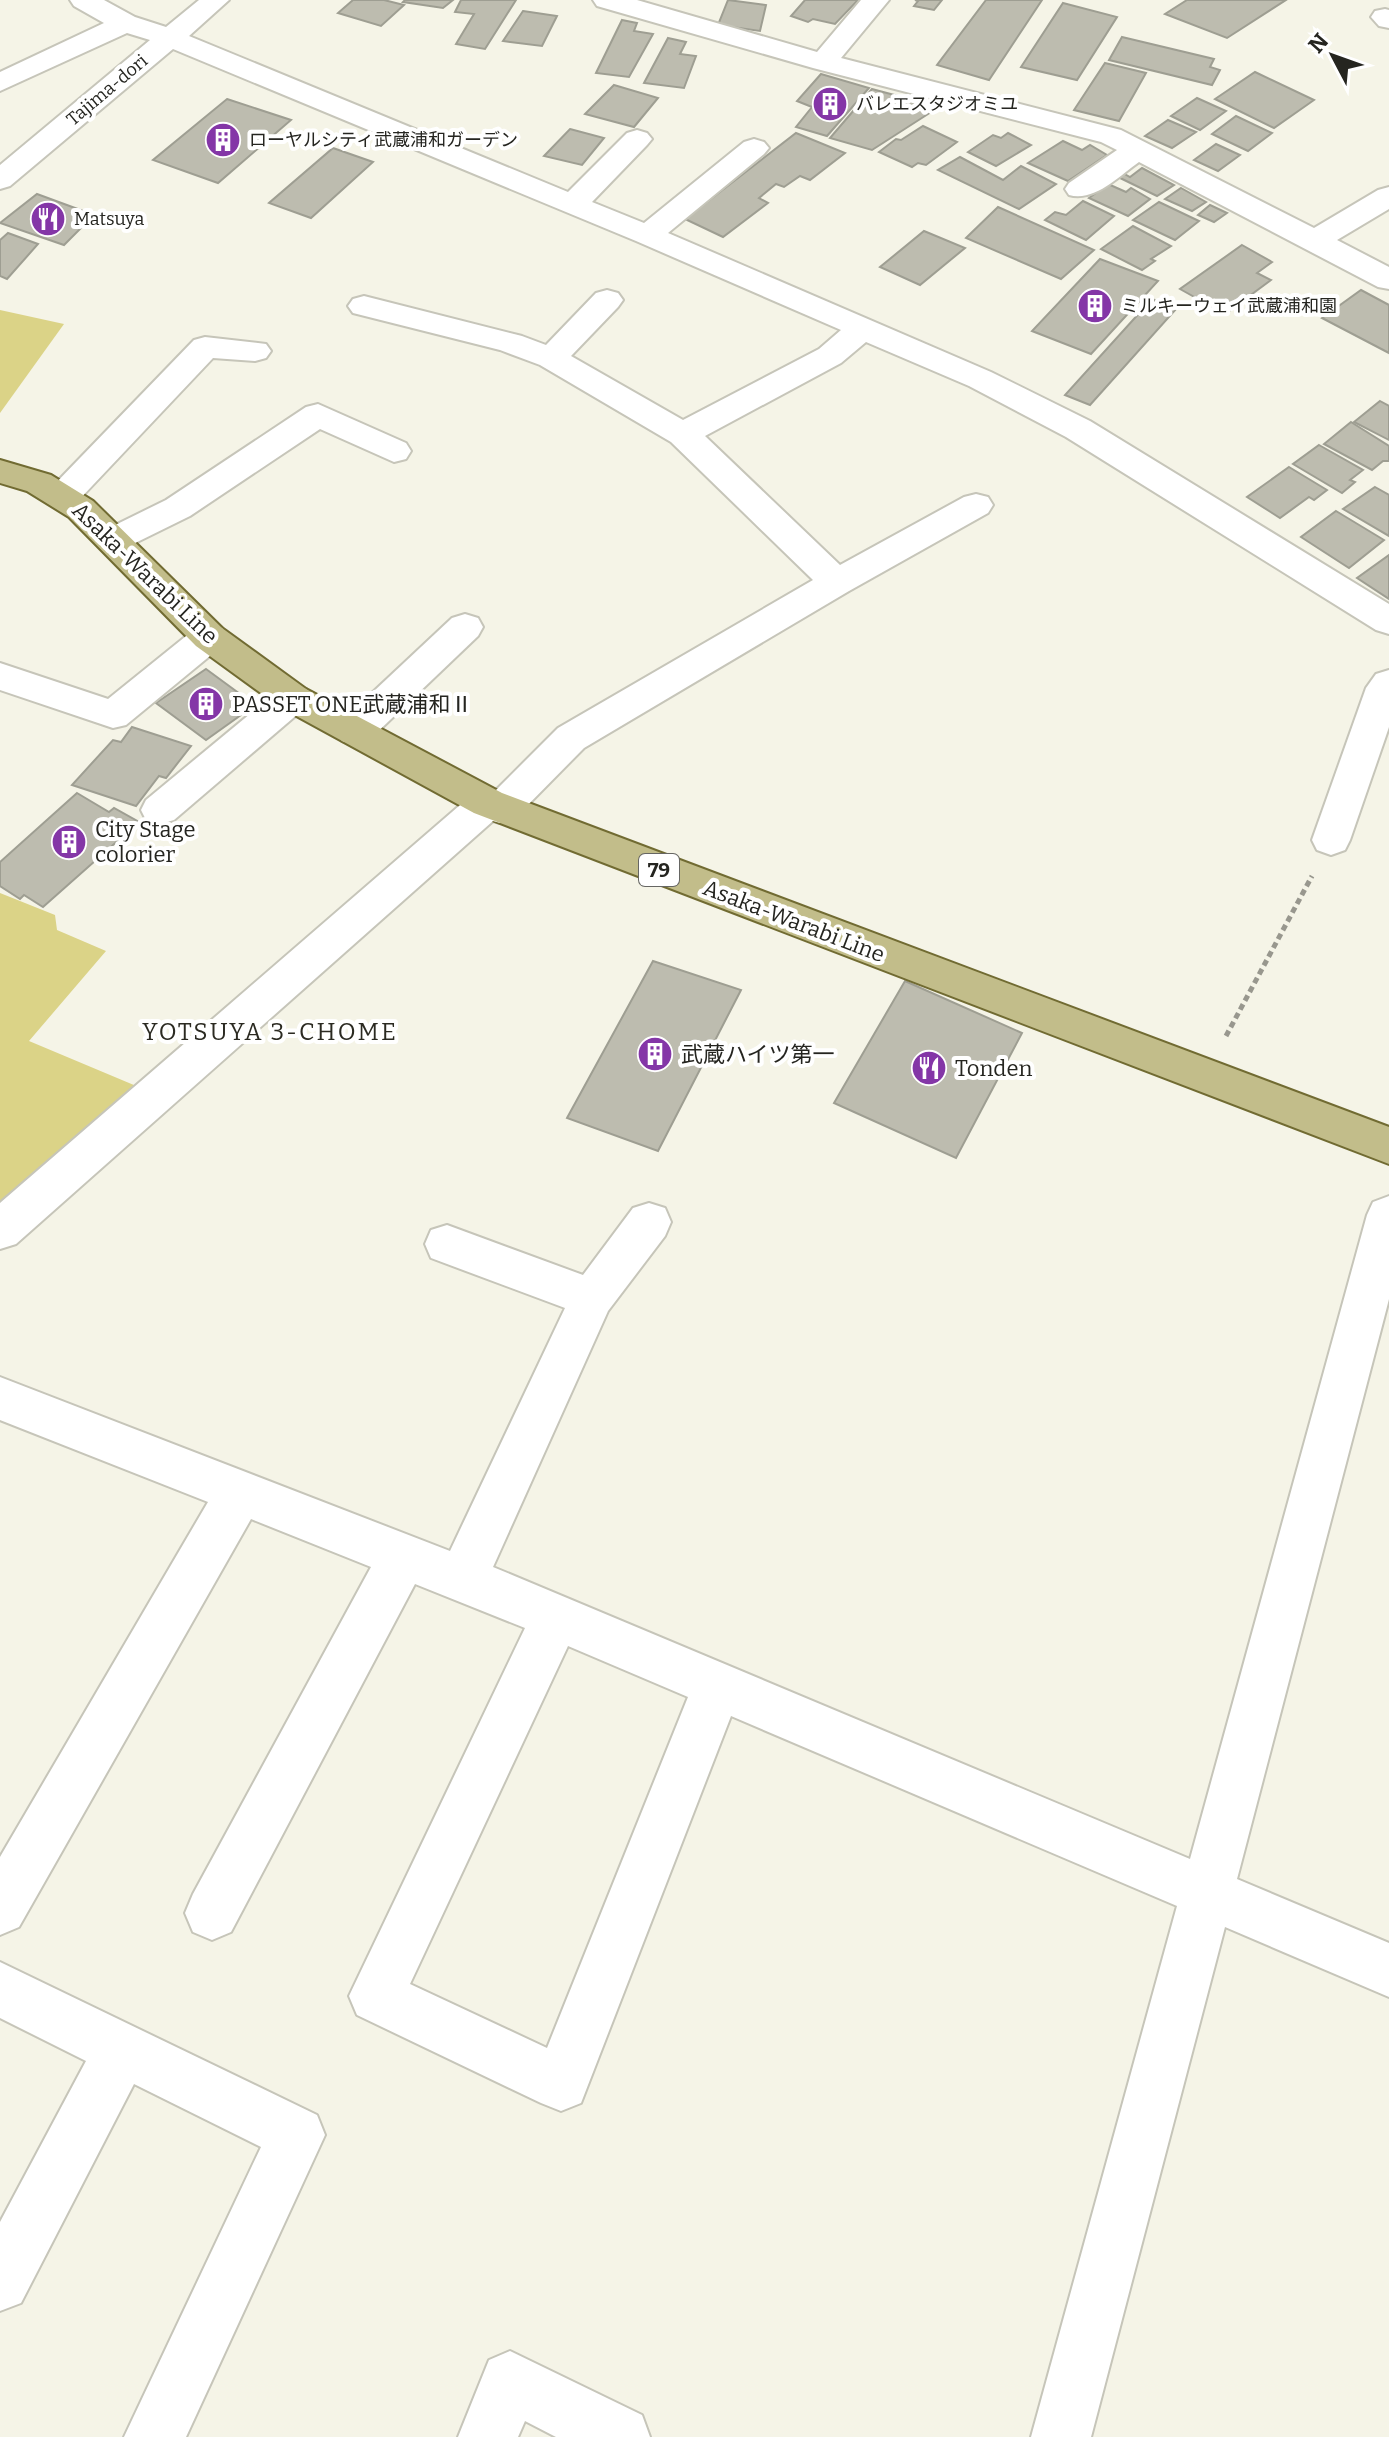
<svg xmlns="http://www.w3.org/2000/svg" width="1389" height="2437" font-family="Bitter,'Noto Sans JP',serif">
	<style>
		.green { fill: #dbd387 }
		.building { fill: #bdbcaf; stroke: #9e9e92; stroke-width: 2 }
		.lines { fill: none; stroke-linecap: round; stroke-linejoin: round }
		.minor-casing { stroke: #c6c5b9; stroke-width: 4 }
		.major-casing { stroke: #716b32; stroke-width: 4 }
		.path { stroke: #98978e; stroke-width: 5; stroke-dasharray: 6 4; stroke-linecap: butt }
		.minor { fill: #fff; fill-rule: evenodd }
		.major { fill: #c2bd8a; fill-rule: evenodd }
		.labels { text-anchor: middle; dominant-baseline: central; stroke-width: 8; stroke-linejoin: round; paint-order: stroke }
		.far-street-label { font-size: 18px; fill: #252520; stroke: #fff }
		.far-poi-label { font-size: 18px; fill: #252520; stroke: #fff; text-anchor: start }
		.shield { fill: #fff; stroke: #666663; stroke-width: 2 }
		.shield-label { font-size: 20px; font-weight: bold; fill: #252520 }
		.street-label { font-size: 22px; fill: #252520; stroke: #fff }
		.poi-label { font-size: 22px; fill: #252520; stroke: #fff; text-anchor: start }
		.neighbourhood-label { font-size: 24px; letter-spacing: 2px; fill: #2b2a21; stroke: #fff }
	</style>
	<rect width="100%" height="100%" fill="#f5f4e7"/>
	<g class="green">
		<path d="M0 310 64 324 0 413Z"/>
		<path d="M0 893 55 915 57 930 106 951 29 1041 141 1088 0 1209Z"/>
	</g>
	<g class="building">
		<path d="M353 0H384L404 5 381 26 338 13Z"/>
		<path d="M405 0H453L443 8 403 2Z"/>
		<path d="M461 0H516L485 49 456 44 474 14 455 12Z"/>
		<path d="M728 0 766 5 760 31 718 25Z"/>
		<path d="M805 0H858L835 24 813 19 808 22 791 16Z"/>
		<path d="M915 0H942L934 10 914 6 918 1Z"/>
		<path d="M986 0H1042L989 80 937 65Z"/>
		<path d="M1187 0H1286L1227 38 1165 14Z"/>
		<path d="M1063 3 1117 17 1077 80 1021 67Z"/>
		<path d="M523 11 557 16 542 46 503 41Z"/>
		<path d="M622 20 637 23 634 31 653 34 629 77 596 73Z"/>
		<path d="M1122 37 1214 59 1210 67 1220 70 1212 85 1109 60Z"/>
		<path d="M668 38 686 42 680 54 696 56 684 88 644 83Z"/>
		<path d="M1105 63 1146 73 1119 121 1074 110Z"/>
		<path d="M1255 72 1314 100 1274 128 1215 99Z"/>
		<path d="M821 74 869 88 827 136 796 127 812 107 797 101Z"/>
		<path d="M614 85 658 98 634 127 585 114Z"/>
		<path d="M872 89 939 107 872 150 830 138Z"/>
		<path d="M1197 98 1226 111 1200 130 1171 116Z"/>
		<path d="M227 99 291 120 218 183 153 160Z"/>
		<path d="M1236 116 1272 133 1248 151 1212 134Z"/>
		<path d="M1168 120 1196 132 1172 148 1145 136Z"/>
		<path d="M923 126 957 142 926 165 918 163 912 167 879 152 896 139 901 140Z"/>
		<path d="M570 129 604 138 582 165 544 156Z"/>
		<path d="M796 133 845 153 810 180 800 176 784 187 776 184 759 198 768 203 723 237 685 219Z"/>
		<path d="M1008 133 1031 145 996 166 968 152 993 135 1001 138Z"/>
		<path d="M1063 141 1082 150 1090 145 1107 155 1068 181 1028 163Z"/>
		<path d="M1216 144 1240 155 1218 171 1194 160Z"/>
		<path d="M333 148 373 162 311 218 269 203Z"/>
		<path d="M960 157 1003 180 1021 166 1056 184 1019 209 938 170Z"/>
		<path d="M1142 168 1174 185 1157 196 1118 177 1121 172 1130 177Z"/>
		<path d="M1108 184 1126 192 1131 188 1150 199 1128 216 1089 198Z"/>
		<path d="M1181 188 1206 202 1192 211 1165 199Z"/>
		<path d="M37 194 94 215 64 245 0 223Z"/>
		<path d="M1083 201 1114 216 1086 240 1045 220 1055 212 1066 215Z"/>
		<path d="M1159 202 1199 221 1175 240 1133 220Z"/>
		<path d="M1210 205 1227 213 1214 222 1198 215Z"/>
		<path d="M998 207 1094 250 1061 279 966 238Z"/>
		<path d="M1133 226 1171 246 1151 259 1155 261 1142 270 1101 249Z"/>
		<path d="M924 231 965 248 920 285 880 267Z"/>
		<path d="M8 233 38 244 7 279 0 276V240Z"/>
		<path d="M1242 245 1272 262 1257 273 1271 280 1225 314 1180 289Z"/>
		<path d="M1100 259 1158 281 1091 354 1032 331Z"/>
		<path d="M1361 290 1389 305V353L1322 318Z"/>
		<path d="M1152 299 1177 308 1090 405 1065 395Z"/>
		<path d="M1380 401 1389 406V440L1354 422Z"/>
		<path d="M1351 422 1389 446V461H1383L1372 470 1324 444Z"/>
		<path d="M1319 445 1363 470 1350 480 1355 482 1342 493 1293 464Z"/>
		<path d="M1289 467 1327 490 1314 500 1309 497 1280 518 1247 497Z"/>
		<path d="M1375 487 1389 495V536L1343 509Z"/>
		<path d="M1336 511 1384 540 1349 568 1301 537Z"/>
		<path d="M1389 555V599L1357 578Z"/>
		<path d="M206 669 255 705 206 740 156 703Z"/>
		<path d="M132 727 191 746 166 778 159 776 136 806 72 785 113 740 121 742Z"/>
		<path d="M77 793 109 812 114 808 139 822 43 907 24 895 20 899 0 886V862Z"/>
		<path d="M653 961 741 990 658 1151 567 1118Z"/>
		<path d="M905 981 1022 1033 956 1158 834 1103Z"/>
	</g>
	<g class="lines">
		<defs>
			<g id="minor">
				<path d="M70 0H104L135 17 166 27 199 0H229L189 36 568 192 627 133 637 130 647 133 652 139 647 145 592 202 644 223 744 142 754 139 764 142 769 148 764 154 668 233 991 372 1090 421 1389 604V634L1376 630 1066 437 969 386 866 342 841 363 705 436 840 565 964 497 976 494 988 497 993 505 988 513 849 591 584 748 514 819 500 823 493 821 16 1244 0 1249V1203L474 793 488 789 495 791 558 728 813 580 671 442 540 365 500 350 353 313 348 306 353 299 364 296 522 336 546 345 596 293 607 290 618 293 623 300 618 307 571 356 683 420 819 349 841 330 636 241 173 49 10 186 0 189V165L150 40 127 33 0 91V72L104 23 74 6Z"/>
				<path d="M593 0H637L817 52 861 0H889L841 58 1121 130 1314 228 1378 190 1389 187V209L1337 240 1389 267V289L1378 287 1139 162C1119 176 1095 202 1069 195L1065 189 1069 183 1117 150 1101 142 813 68 597 6Z"/>
				<path d="M1385 9 1389 10V28L1379 26 1371 17 1375 11Z"/>
				<path d="M205 337 266 344 271 351 266 358 255 361 213 358 75 504 63 507 51 504 46 496 51 488 194 340Z"/>
				<path d="M318 404 406 443 411 451 406 459 394 462 320 429 190 516 125 548 113 552 101 548 96 540 101 532 166 500 306 407Z"/>
				<path d="M465 614 478 618 483 627 478 636 368 741 355 745 342 741 336 731 342 721 452 618Z"/>
				<path d="M209 624 222 628 227 637 222 646 126 725 113 728 0 690V663L108 699 196 628Z"/>
				<path d="M1389 670V727L1350 840 1345 850 1331 855 1317 850 1312 840 1366 688 1376 674Z"/>
				<path d="M293 685 306 689 311 698 306 707 174 820 160 824 146 820 141 810 146 800 280 689Z"/>
				<path d="M1389 1196V1299L1237 1879 1389 1943V1997L1225 1927 1091 2437H1031L1177 1906 731 1716 581 2103 561 2111 541 2103 357 2015 349 1996 525 1628 415 1584 231 1932 212 1940 193 1932 185 1913 193 1894 371 1567 251 1519 19 1927 0 1935V1857L208 1502 0 1420V1377L450 1551 565 1308 431 1258 425 1244 431 1230 447 1225 583 1275 633 1208 649 1203 665 1208 671 1222 665 1236 608 1311 493 1567 1190 1859 1367 1215 1373 1202ZM568 1646 688 1697 547 2048 410 1984Z"/>
				<path d="M0 1962 317 2115 325 2135 186 2437H124L261 2147 134 2084 21 2303 0 2311V2222L86 2061 0 2018Z"/>
				<path d="M510 2351 642 2415 650 2437H556L525 2421 518 2437H458L489 2360Z"/>
			</g>
			<path id="major" d="M0 460 51 475 93 501 222 628 306 689 502 793 1389 1127V1164L474 813 280 707 196 646 69 517 27 491 0 483Z"/>
		</defs>
		<use href="#minor" class="minor-casing"/>
		<use href="#major" class="major-casing"/>
		<path class="path" d="M1226 1036 1312 876"/>
		<use href="#minor" class="minor"/>
		<use href="#major" class="major"/>
	</g>
	<defs>
		<symbol id="building-disc" viewBox="-11 -11 22 22"><circle r="9.5" fill="#8436a7" stroke="#fff"/><path d="M-4-6H4V6H1V3H-1V6H-4ZM-2.5-4.3h1.7v1.8h-1.7ZM.8-4.3h1.7v1.8H.8ZM-2.5-1h1.7V.8h-1.7ZM.8-1h1.7V.8H.8Z" fill="#fff"/></symbol>
		<symbol id="restaurant-disc" viewBox="-11 -11 22 22"><circle r="9.5" fill="#8436a7" stroke="#fff"/><path d="M-5-6h1v4h1v-4h1v4h1v-4h1v5L-1.5 .5V6h-2V.5L-5-1ZM5-6V6H3V1.5H1.5Q1.5-4 5-6Z" fill="#fff"/></symbol>
	</defs>
	<g fill-rule="evenodd">
		<use href="#building-disc" x="810" y="84" width="40" height="40"/>
		<use href="#building-disc" x="203" y="120" width="40" height="40"/>
		<use href="#restaurant-disc" x="28" y="199" width="40" height="40"/>
		<use href="#building-disc" x="1075" y="286" width="40" height="40"/>
		<use href="#building-disc" x="186" y="684" width="40" height="40"/>
		<use href="#building-disc" x="49" y="822" width="40" height="40"/>
		<use href="#building-disc" x="635" y="1034" width="40" height="40"/>
		<use href="#restaurant-disc" x="909" y="1048" width="40" height="40"/>
	</g>
	<g class="labels">
		<g class="far-street-label">
			<text transform="translate(107 90) rotate(-40)">Tajima-dori</text>
		</g>
		<g class="far-poi-label">
			<text x="856" y="104">バレエスタジオミユ</text>
			<text x="249" y="140">ローヤルシティ武蔵浦和ガーデン</text>
			<text x="74" y="219">Matsuya</text>
			<text x="1121" y="306">ミルキーウェイ武蔵浦和園</text>
		</g>
		<rect class="shield" x="639" y="854" width="40" height="32" rx="6"/>
		<g class="shield-label">
			<text x="659" y="870">79</text>
		</g>
		<g class="street-label">
			<text transform="translate(145 573) rotate(44)">Asaka-Warabi Line</text>
			<text transform="translate(794 921) rotate(21)">Asaka-Warabi Line</text>
		</g>
		<g class="poi-label">
			<text x="232" y="704">PASSET ONE武蔵浦和Ⅱ</text>
			<text x="95" y="829">City Stage<tspan x="95" dy="25">colorier</tspan></text>
			<text x="681" y="1054">武蔵ハイツ第一</text>
			<text x="955" y="1068">Tonden</text>
		</g>
		<g class="neighbourhood-label">
			<text x="270" y="1032">YOTSUYA 3-CHOME</text>
		</g>
	</g>
	<g transform="translate(1333 56) rotate(311)" stroke="#ffffff" stroke-width="6" paint-order="stroke">
	<path d="M0-6L14 30L0 20L-14 30Z" fill="#252520"/>
	<text y="-12" font-size="22" font-weight="bold" text-anchor="middle" fill="#252520">N</text>
	</g>
</svg>
